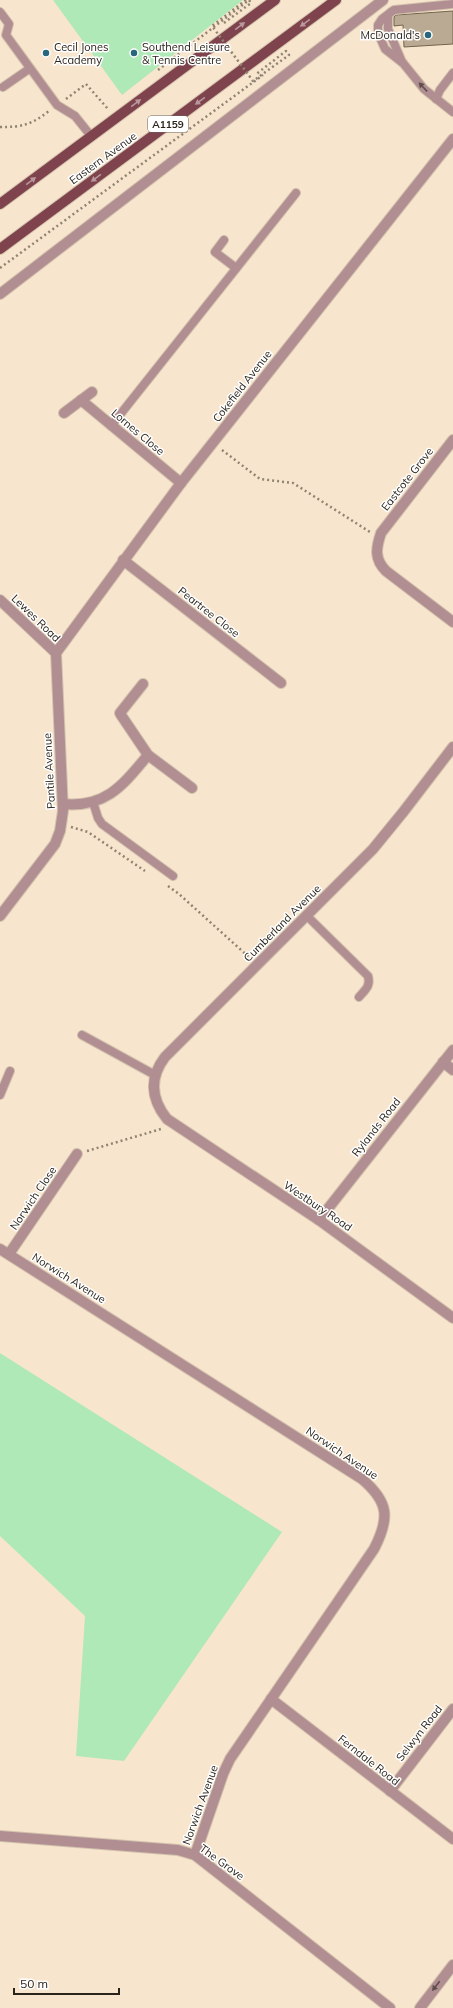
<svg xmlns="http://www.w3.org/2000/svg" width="453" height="2008" font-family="Mulish,sans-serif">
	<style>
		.green { fill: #b0e9b8 }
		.building { fill: #bbaa93; stroke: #73634d }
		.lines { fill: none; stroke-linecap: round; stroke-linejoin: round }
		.service-casing { stroke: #d3c2ad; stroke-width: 10 }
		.minor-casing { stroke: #d3c2ad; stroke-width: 12 }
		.tertiary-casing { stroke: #d3c2ad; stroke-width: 12 }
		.primary-casing { stroke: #d3c2ad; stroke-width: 12 }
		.path { stroke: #908473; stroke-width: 2.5; stroke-dasharray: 2 3; stroke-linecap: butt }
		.service { stroke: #b18e92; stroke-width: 8 }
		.minor { stroke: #b18e92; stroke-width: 10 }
		.tertiary { stroke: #b18e92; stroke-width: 10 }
		.primary { stroke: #7e434c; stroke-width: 10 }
		.path-bridge { stroke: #908473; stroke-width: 2.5; stroke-dasharray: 2 3; stroke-linecap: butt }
		.oneway { fill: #b8989d }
		.oneway2 { fill: #5f4e4a }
		.poi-dot { fill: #27667c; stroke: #fff; stroke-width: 1.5 }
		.labels { text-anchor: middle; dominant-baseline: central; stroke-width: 3; stroke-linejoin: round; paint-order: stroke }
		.shield { fill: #fff; stroke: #69655f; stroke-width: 1 }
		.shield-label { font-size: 10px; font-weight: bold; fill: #29231a }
		.poi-label { font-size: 11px; fill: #29231a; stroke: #fff; text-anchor: start }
		.street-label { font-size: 11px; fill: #29231a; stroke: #fff }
	</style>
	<rect width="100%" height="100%" fill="#f8e5cd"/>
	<g class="green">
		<path d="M53 0H243L122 95Z"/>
		<path d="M0 1353 282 1532 124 1761 76 1756 85 1616 0 1536Z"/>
	</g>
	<path class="building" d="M453 11V44L404 47 403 25 394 26V17L396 15Z"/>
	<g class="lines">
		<defs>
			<g id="service">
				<path d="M453 4 394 10 382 19 378 25V33L385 49 403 63 424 89 453 112"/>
				<path d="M0 12 9 24 6 35 57 105 75 116 91 136"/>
				<path d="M391 12 388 15V29L402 62"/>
				<path d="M3 87 29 69"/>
				<path d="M436 99 440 90 453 73"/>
				<path d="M224 240 215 252 236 268"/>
				<path d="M111 426 296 193"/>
				<path d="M93 802 98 818 102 824 173 876"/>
				<path d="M306 915 368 976C371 986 365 990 359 997"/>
				<path d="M82 1035 155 1075"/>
				<path d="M0 1095 10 1071"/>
			</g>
			<g id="minor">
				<path d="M0 294 383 0"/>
				<path d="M81 400 181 483"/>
				<path d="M64 413 92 392"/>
				<path d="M453 440 381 533C376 548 374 559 386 571L453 622"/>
				<path d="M123 560 281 683"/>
				<path d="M0 600 56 653"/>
				<path d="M56 653 181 483 453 139"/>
				<path d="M143 684 120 713 121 715 148 755 192 788"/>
				<path d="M453 747 404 811 373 849 165 1057C149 1078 151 1099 167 1119L319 1220 453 1318"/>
				<path d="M63 804C106 808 123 785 148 755"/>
				<path d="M0 916 55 844 60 831 63 811 56 653"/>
				<path d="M443 1062 453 1070"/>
				<path d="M319 1220 453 1050"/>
				<path d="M0 1249 362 1479C389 1502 390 1518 374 1549L230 1759 223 1774 195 1855"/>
				<path d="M9 1254 77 1154"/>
				<path d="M271 1699 453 1839"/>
				<path d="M390 1791 453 1709"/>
				<path d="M0 1836 178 1850 195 1855 390 2008"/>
			</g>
			<path id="tertiary" d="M420 2008 453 1965"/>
			<g id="primary">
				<path d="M0 204 275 0"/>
				<path d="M0 249 336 0"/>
			</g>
		</defs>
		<use href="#service" class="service-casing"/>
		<use href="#minor" class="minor-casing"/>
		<use href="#tertiary" class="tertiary-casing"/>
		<use href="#primary" class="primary-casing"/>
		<g class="path">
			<path d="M158 70 249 0"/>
			<path d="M66 99 86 84 108 109"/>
			<path d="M0 127C22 127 31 125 49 111"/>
			<path d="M0 268 263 75"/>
			<path d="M222 450 260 479 293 483 370 532"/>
			<path d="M71 827 88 832 145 871"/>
			<path d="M168 886 179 894 250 958"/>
			<path d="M87 1151 161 1129"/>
		</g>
		<use href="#service" class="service"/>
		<use href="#minor" class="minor"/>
		<use href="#tertiary" class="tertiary"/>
		<use href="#primary" class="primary"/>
		<g class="path-bridge">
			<path d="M246 0 212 26 253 81 289 55 286 51 255 75"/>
			<path d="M224 23 251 3 249 0"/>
		</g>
	</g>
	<defs><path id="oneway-solid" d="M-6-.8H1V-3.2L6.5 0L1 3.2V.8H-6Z"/></defs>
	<g class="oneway">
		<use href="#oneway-solid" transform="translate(305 23) rotate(144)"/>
		<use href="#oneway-solid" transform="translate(240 26) rotate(-37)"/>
		<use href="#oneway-solid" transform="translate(200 101) rotate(144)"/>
		<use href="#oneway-solid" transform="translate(136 103) rotate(-37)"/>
		<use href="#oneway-solid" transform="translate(96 178) rotate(144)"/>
		<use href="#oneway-solid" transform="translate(31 181) rotate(-37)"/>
	</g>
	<g class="oneway2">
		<use href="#oneway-solid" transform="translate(423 87) rotate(-133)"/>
		<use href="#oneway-solid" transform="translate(436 1986) rotate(128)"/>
	</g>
	<g class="poi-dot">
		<circle cx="428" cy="35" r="4"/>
		<circle cx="46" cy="53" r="4"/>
		<circle cx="134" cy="53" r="4"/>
	</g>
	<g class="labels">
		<rect class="shield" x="148" y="116" width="40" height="16" rx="3"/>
		<g class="shield-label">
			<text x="168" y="124">A1159</text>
		</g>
		<g class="poi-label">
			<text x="420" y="35" text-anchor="end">McDonald's</text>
			<text x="54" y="47">Cecil Jones<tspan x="54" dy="13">Academy</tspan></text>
			<text x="142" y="47">Southend Leisure<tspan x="142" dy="13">&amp; Tennis Centre</tspan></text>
		</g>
		<g class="street-label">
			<text transform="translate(103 158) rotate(-36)">Eastern Avenue</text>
			<text transform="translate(242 386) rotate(-52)">Cokefield Avenue</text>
			<text transform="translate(138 432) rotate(40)">Lornes Close</text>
			<text transform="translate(407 479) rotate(-52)">Eastcote Grove</text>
			<text transform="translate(209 612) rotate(38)">Peartree Close</text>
			<text transform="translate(36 618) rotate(44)">Lewes Road</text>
			<text transform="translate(49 771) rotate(-93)">Pantile Avenue</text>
			<text transform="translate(282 923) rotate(-45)">Cumberland Avenue</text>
			<text transform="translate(376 1127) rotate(-52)">Rylands Road</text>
			<text transform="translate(33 1198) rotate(-56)">Norwich Close</text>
			<text transform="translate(318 1206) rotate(34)">Westbury Road</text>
			<text transform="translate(69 1278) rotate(32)">Norwich Avenue</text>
			<text transform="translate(342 1453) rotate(34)">Norwich Avenue</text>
			<text transform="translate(419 1733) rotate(-52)">Selwyn Road</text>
			<text transform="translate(369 1760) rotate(38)">Ferndale Road</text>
			<text transform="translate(200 1805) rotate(-70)">Norwich Avenue</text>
			<text transform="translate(222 1862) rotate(36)">The Grove</text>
		</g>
	</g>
	<path d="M14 1988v6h105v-6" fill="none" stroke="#29231a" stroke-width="2"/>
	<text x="20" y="1988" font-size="12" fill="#29231a" stroke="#ffffff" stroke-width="3" paint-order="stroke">50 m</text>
</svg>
